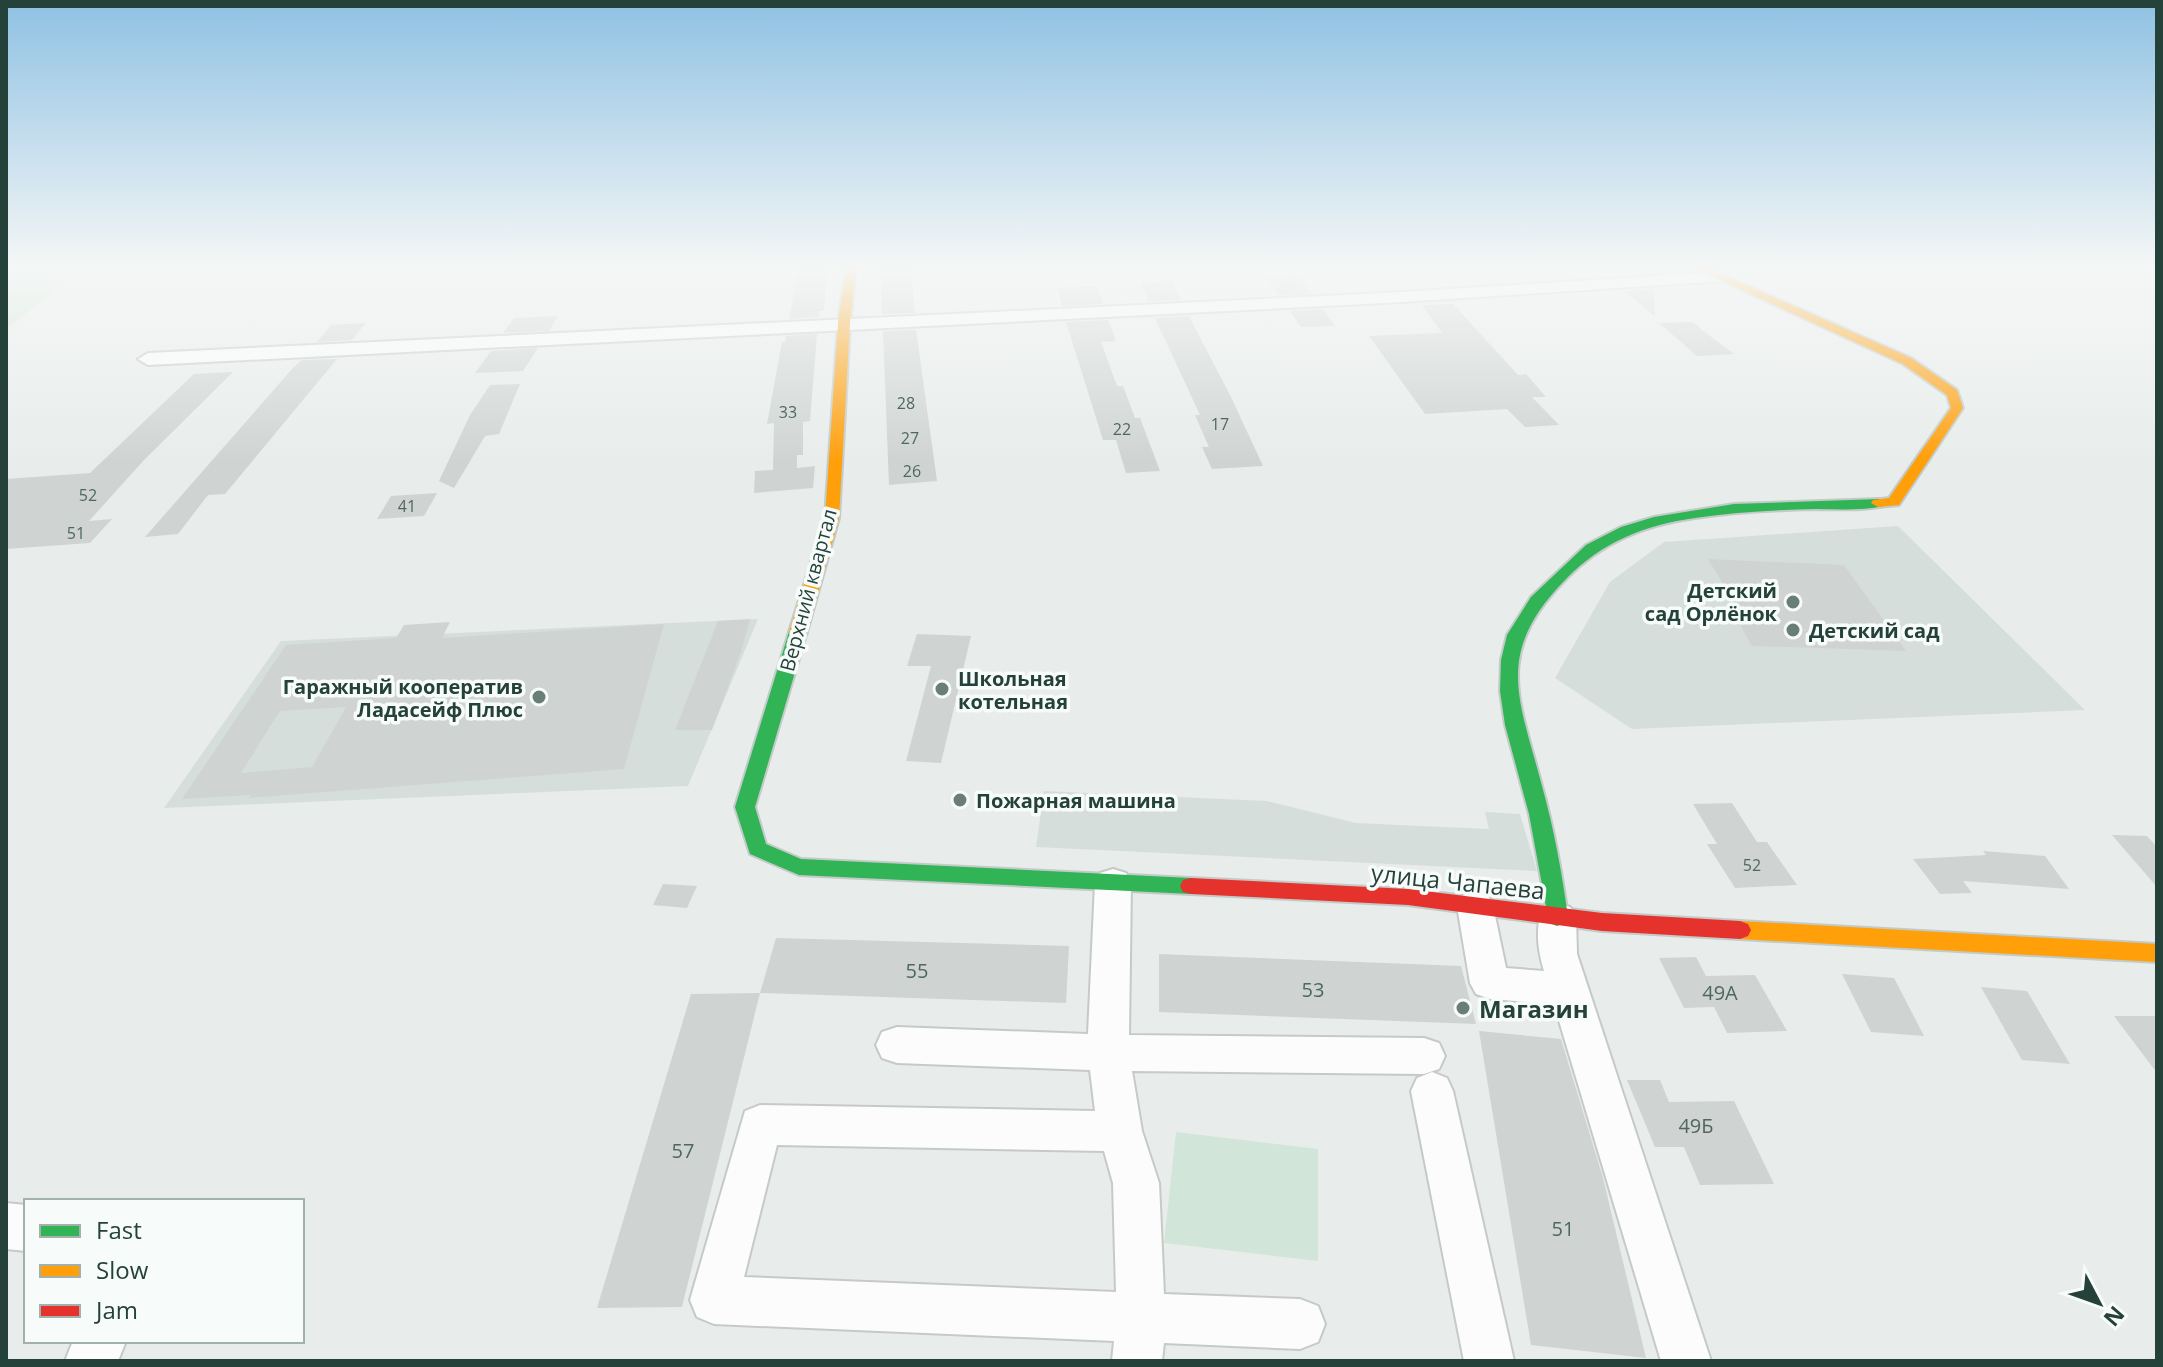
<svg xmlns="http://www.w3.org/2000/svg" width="2163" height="1367" font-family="'Open Sans',sans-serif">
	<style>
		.built { fill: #d6dedb }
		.green { fill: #d1e6d8 }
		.building { fill: #cfd4d2; fill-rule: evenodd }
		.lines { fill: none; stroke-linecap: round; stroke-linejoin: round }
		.street-casing { stroke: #c5cac8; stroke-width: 4 }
		.fast-casing { stroke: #c3cbc8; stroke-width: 4 }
		.slow-casing { stroke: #c3cbc8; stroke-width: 4 }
		.jam-casing { stroke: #c3cbc8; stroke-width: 4 }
		.street { fill: #fcfcfc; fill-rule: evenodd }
		.fast { fill: #30b455; fill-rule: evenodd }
		.slow { fill: #ff9f0a; fill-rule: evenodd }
		.jam { fill: #e5322d; fill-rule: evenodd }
		.poi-dot { fill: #697e78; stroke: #f7fbf9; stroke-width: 3 }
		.labels { text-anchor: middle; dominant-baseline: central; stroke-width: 7; stroke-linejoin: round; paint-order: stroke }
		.number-label { font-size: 16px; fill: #506761 }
		.street-label { font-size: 20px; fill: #24423a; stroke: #f7fbf9 }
		.poi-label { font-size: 20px; font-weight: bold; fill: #24423a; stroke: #f7fbf9; text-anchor: start }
		.near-number-label { font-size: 20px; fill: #506761 }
		.near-street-label { font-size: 24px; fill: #24423a; stroke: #f7fbf9 }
		.near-poi-label { font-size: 24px; font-weight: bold; fill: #24423a; stroke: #f7fbf9; text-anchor: start }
	</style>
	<rect width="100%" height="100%" fill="#e8edeb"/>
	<g class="built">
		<path d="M1898 526 2085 710 1632 729 1555 678 1610 582 1664 542Z"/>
		<path d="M758 619 688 786 164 808 281 641Z"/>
		<path d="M1044 791 1267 801 1356 823 1489 829 1485 812 1520 814 1537 871 1036 847Z"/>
	</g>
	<g class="green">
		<path d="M6 269H84L6 329Z"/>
		<path d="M1176 1132 1318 1149V1261L1164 1243Z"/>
	</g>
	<g class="building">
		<path d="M798 269H827L824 311H819V317L789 319Z"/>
		<path d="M881 269H911L915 313 882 314Z"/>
		<path d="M1297 275 1311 294 1279 295 1266 277Z"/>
		<path d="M1172 281 1181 300 1148 301 1141 283Z"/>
		<path d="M1097 286 1103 304 1062 306 1057 288Z"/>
		<path d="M1654 289 1655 316 1624 291Z"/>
		<path d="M1453 304 1518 375 1526 374 1546 397H1532L1559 425 1525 427 1507 409 1425 414 1369 336 1442 333 1422 305Z"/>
		<path d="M1323 309 1335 326 1301 327 1290 311Z"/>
		<path d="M558 316 549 331 503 333 514 318Z"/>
		<path d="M1189 316 1231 397 1263 466 1212 469 1202 447H1209L1195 415H1200L1155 318Z"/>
		<path d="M1108 320 1116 341 1101 342 1117 386H1123L1135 418H1140L1160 471 1126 473 1116 440H1103L1066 322Z"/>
		<path d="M1693 322 1702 330 1734 354 1697 356 1659 323Z"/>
		<path d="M366 323 352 340 317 342 331 325Z"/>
		<path d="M916 330 937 481 889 485 883 331Z"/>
		<path d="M817 334 810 421 803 422V455H797V468L815 466 813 488 754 493 755 471 773 470 774 423 767 424 782 342H785L786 336Z"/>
		<path d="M538 348 523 371 475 373 491 351Z"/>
		<path d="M337 359 225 494 208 495 178 534 145 537 292 369 302 360Z"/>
		<path d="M233 372 144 460 89 521 112 519 90 543 6 549V479L90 473 194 374Z"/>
		<path d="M520 384 499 434 485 436 454 488 439 481 470 415 490 385Z"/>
		<path d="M437 493 424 516 377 519 391 496Z"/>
		<path d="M1708 559 1844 565 1906 651 1752 646 1732 611 1740 612Z"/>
		<path d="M750 619 741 652 712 730H675L718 621Z"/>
		<path d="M450 622 442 638 664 624 624 769 249 798 251 795 182 799 286 645 396 638 404 625ZM346 707 312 767 241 773 280 711Z"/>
		<path d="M917 634 971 636 941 763 906 761 931 666H907Z"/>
		<path d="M1732 803 1757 842H1767L1797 885 1735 888 1707 844H1717L1693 804Z"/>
		<path d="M2112 835 2147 836 2157 847V887Z"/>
		<path d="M1983 851 2045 856 2069 889 1963 881 1972 893 1940 894 1913 859 1986 855Z"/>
		<path d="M663 884 697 886 687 908 653 905Z"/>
		<path d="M776 938 1069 946 1066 1003 760 993Z"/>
		<path d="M1159 954 1461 966 1476 1024 1159 1012Z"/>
		<path d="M1696 957 1706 976 1755 975 1787 1031 1727 1033 1714 1007 1684 1008 1659 958Z"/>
		<path d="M1842 974 1894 978 1924 1036 1871 1032Z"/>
		<path d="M1981 987 2027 991 2070 1064 2022 1060Z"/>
		<path d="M760 993 682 1307 597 1308 691 994Z"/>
		<path d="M2114 1016H2157V1073Z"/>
		<path d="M1479 1031 1561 1039 1603 1178 1646 1358 1531 1345Z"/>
		<path d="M1627 1080H1660L1669 1102 1734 1101 1774 1184 1700 1185 1684 1147H1655Z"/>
	</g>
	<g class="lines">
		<defs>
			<g id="street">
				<path d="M1719 272 1725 273 1728 277 1725 281 1385 303 148 365 138 359 148 353 1385 293Z"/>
				<path d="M1113 869 1126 873 1131 883 1129 1035 1424 1038 1439 1043 1445 1056 1439 1069 1424 1074 1132 1071 1142 1131 1159 1183 1164 1294 1300 1299 1318 1306 1325 1324 1318 1342 1300 1349 1164 1343 1162 1361H1112L1114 1341 714 1324 697 1317 690 1300 745 1111 760 1105 1095 1111 1090 1070 897 1063 882 1058 876 1045 882 1032 897 1027 1088 1034 1095 883 1100 873ZM777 1145 1104 1151 1113 1183 1116 1292 744 1277Z"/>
				<path d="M1475 892 1488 896 1493 906 1506 968 1544 971C1538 951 1534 926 1544 907L1557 903 1570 907 1576 917 1577 954 1711 1361H1661L1554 1004 1490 999 1476 994 1470 983 1457 906 1462 896Z"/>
				<path d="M1432 1072 1447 1078 1453 1091 1514 1361H1464L1411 1091 1417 1078Z"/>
				<path d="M6 1203 26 1205V1251L6 1249Z"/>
				<path d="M73 1341H126L118 1361H65Z"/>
			</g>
			<g id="fast">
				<path d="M1878 499 1883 500V506C1862 511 1838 509 1816 509 1776 510 1735 512 1695 518 1645 525 1602 542 1566 579 1493 653 1519 698 1542 786 1554 829 1562 873 1568 917L1565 923 1557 926 1549 923 1529 814 1505 725 1500 691 1501 660 1507 635 1531 597 1586 545 1621 527 1654 517 1734 504Z"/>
				<path d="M798 627 807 632 755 807 766 844 801 859 1191 878 1199 880 1202 886 1199 892 1191 894 799 875 750 854 735 807 789 632Z"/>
			</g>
			<g id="slow">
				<path d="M846 269H856L850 323 839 518 807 632 798 637 789 632 825 518 838 323Z"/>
				<path d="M1696 269H1710L1911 358 1957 390 1963 408 1899 505 1878 507 1871 503 1873 500 1889 498 1951 408 1947 395 1903 364Z"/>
				<path d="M1740 921 2157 944V962L1740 939 1732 936 1729 930 1732 924Z"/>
			</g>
			<path id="jam" d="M1191 878 1408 889 1602 913 1740 921 1748 924 1751 930 1748 936 1740 939 1602 931 1408 905 1191 894 1183 892 1180 886 1183 880Z"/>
		</defs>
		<use href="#street" class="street-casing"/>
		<use href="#fast" class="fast-casing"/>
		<use href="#slow" class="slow-casing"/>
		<use href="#jam" class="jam-casing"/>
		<use href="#street" class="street"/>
		<use href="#fast" class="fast"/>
		<use href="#slow" class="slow"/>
		<use href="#jam" class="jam"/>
	</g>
	<linearGradient id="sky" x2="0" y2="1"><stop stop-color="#8fc1e3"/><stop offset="0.58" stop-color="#f5f7f6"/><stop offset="1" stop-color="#f5f7f6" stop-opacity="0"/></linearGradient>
	<rect width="2163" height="461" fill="url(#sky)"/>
	<g class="poi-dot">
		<circle cx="1793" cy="602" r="8"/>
		<circle cx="1793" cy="630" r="8"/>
		<circle cx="942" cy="689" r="8"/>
		<circle cx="539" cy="697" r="8"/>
		<circle cx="960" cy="800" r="8"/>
		<circle cx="1463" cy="1008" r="8"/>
	</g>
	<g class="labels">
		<g class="number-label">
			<text x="906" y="403">28</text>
			<text x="788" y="412">33</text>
			<text x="1220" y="424">17</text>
			<text x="1122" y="429">22</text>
			<text x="910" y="438">27</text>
			<text x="912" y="471">26</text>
			<text x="88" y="495">52</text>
			<text x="407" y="506">41</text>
			<text x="76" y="533">51</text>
			<text x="1752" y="865">52</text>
		</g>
		<g class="street-label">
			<text transform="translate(808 590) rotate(-75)">Верхний квартал</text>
		</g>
		<g class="poi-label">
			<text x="1777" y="590" text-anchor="end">Детский<tspan x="1777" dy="23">сад Орлёнок</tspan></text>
			<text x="1809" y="630">Детский сад</text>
			<text x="958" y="678">Школьная<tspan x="958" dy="23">котельная</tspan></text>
			<text x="523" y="686" text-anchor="end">Гаражный кооператив<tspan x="523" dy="23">Ладасейф Плюс</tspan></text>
			<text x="976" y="800">Пожарная машина</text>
		</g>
		<g class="near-number-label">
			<text x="917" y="970">55</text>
			<text x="1313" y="989">53</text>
			<text x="1720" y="992">49А</text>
			<text x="1696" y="1125">49Б</text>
			<text x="683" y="1150">57</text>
			<text x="1563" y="1228">51</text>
		</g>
		<g class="near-street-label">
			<text transform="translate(1458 881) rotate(6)">улица Чапаева</text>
		</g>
		<g class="near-poi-label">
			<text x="1479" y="1008">Магазин</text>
		</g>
	</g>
	<rect width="2163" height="1367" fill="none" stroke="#24423a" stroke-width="16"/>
	<rect x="24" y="1199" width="280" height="144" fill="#f7fbf9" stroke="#a3b1ad" stroke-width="2"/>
	<rect x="40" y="1225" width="40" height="12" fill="#30b455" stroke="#a3b1ad" stroke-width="2"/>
	<text x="96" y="1239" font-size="24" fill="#24423a">Fast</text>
	<rect x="40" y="1265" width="40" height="12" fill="#ff9f0a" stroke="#a3b1ad" stroke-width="2"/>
	<text x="96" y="1279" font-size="24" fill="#24423a">Slow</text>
	<rect x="40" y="1305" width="40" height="12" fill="#e5322d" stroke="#a3b1ad" stroke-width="2"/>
	<text x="96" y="1319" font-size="24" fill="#24423a">Jam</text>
	<g transform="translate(2099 1303) rotate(131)" stroke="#f7fbf9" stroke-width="6" paint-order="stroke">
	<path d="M0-6L14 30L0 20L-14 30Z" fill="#24423a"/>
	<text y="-12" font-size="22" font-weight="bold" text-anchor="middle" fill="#24423a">N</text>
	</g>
</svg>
